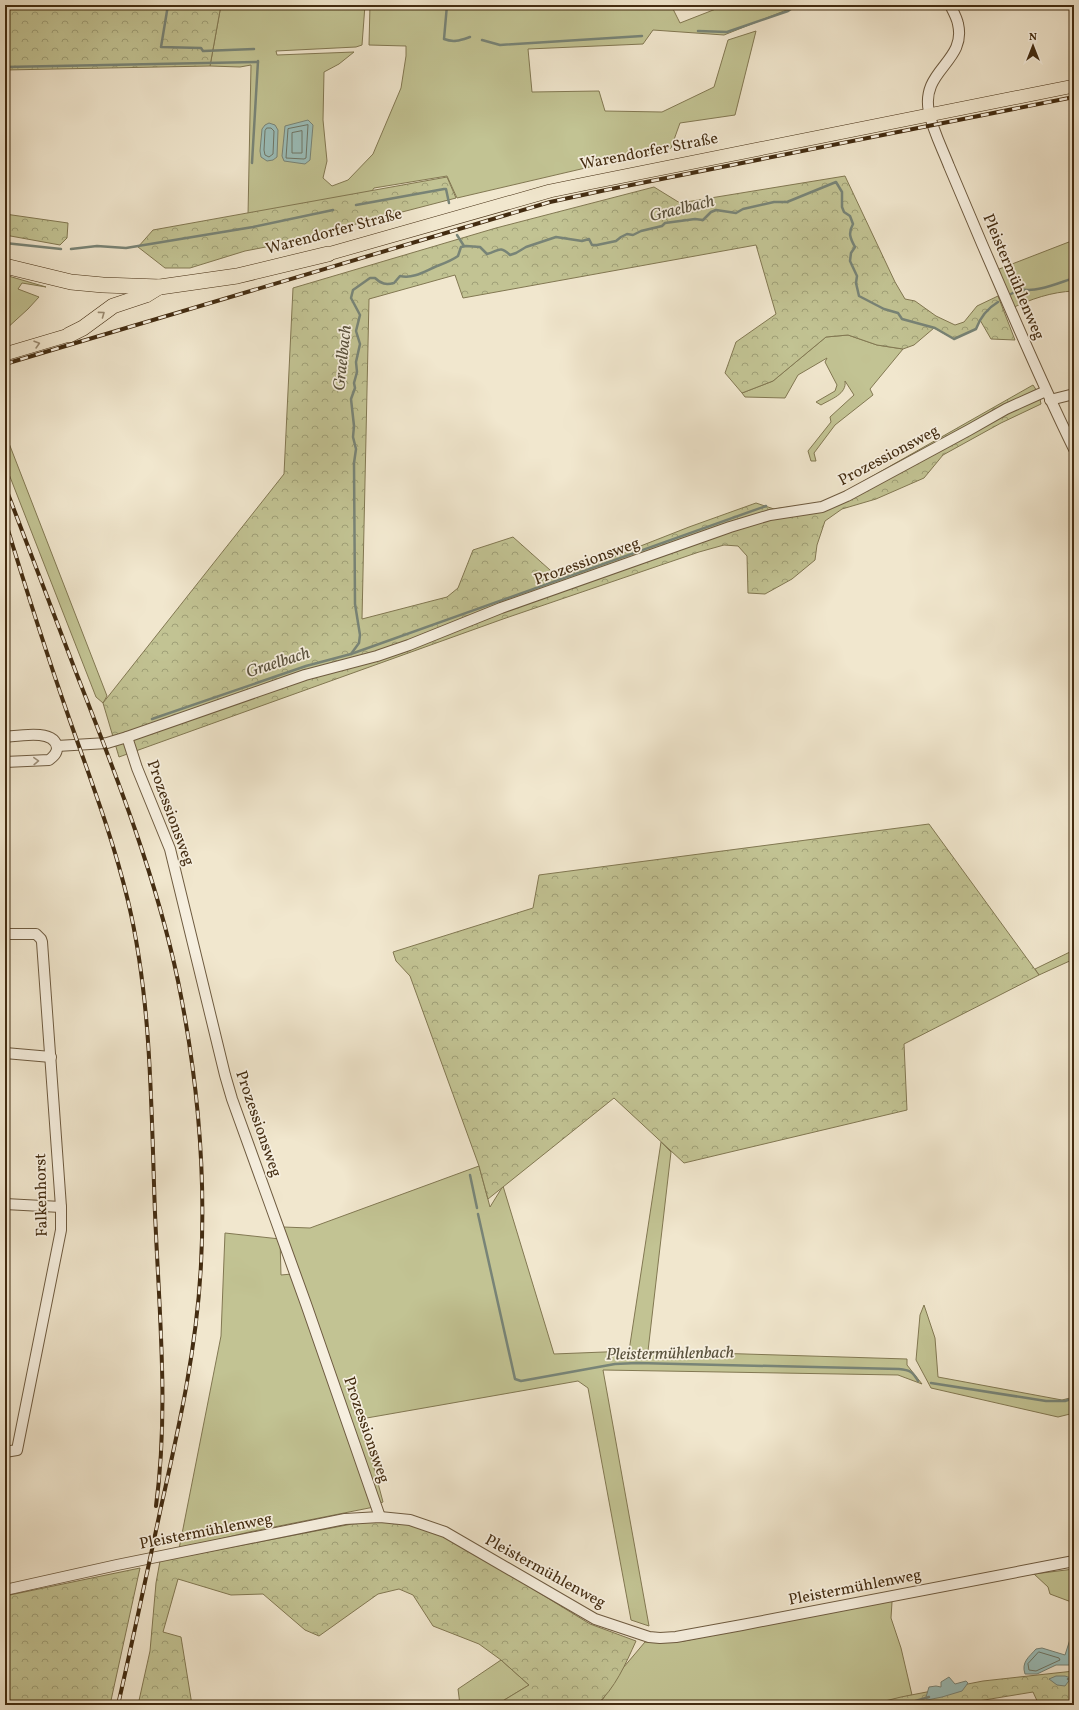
<svg xmlns="http://www.w3.org/2000/svg" width="1079" height="1710" font-family="Vollkorn,serif">
	<style>
		.green { fill: #c2c393; stroke: #827852 }
		.forest { fill: url(#forest-crowns); stroke: #827852 }
		.water { fill: #9bbfbb; stroke: #788477 }
		.lines { fill: none; stroke-linecap: round; stroke-linejoin: round }
		.shore { stroke: #6f7666; stroke-width: 1 }
		.stream { stroke: #788477; stroke-width: 2.5 }
		.minor-casing { stroke: #6e5b40; stroke-width: 12 }
		.major-casing { stroke: #432c11; stroke-width: 14 }
		.highway-casing { stroke: #432c11; stroke-width: 16 }
		.minor { stroke: #f6efdf; stroke-width: 10 }
		.major { stroke: #f1e7ce; stroke-width: 13 }
		.highway { stroke: #f1e7ce; stroke-width: 15 }
		.rail-casing { stroke: #432c11; stroke-width: 4 }
		.rail { stroke: #f6efdf; stroke-width: 2.5; stroke-dasharray: 8; stroke-linecap: butt }
		.oneway { stroke: #9a8a70 }
		.oneway2 { stroke: #9c8e78 }
		.labels { text-anchor: middle; dominant-baseline: central; stroke-width: 3.5; stroke-linejoin: round; paint-order: stroke }
		.street-label { font-size: 16px; fill: #432c11; stroke: #f6efdf }
		.water-label { font-size: 17px; font-style: italic; fill: #59513c; stroke: #f6efdf }
	</style>
	<defs>
		<pattern id="forest-crowns" width="20" height="18" patternUnits="userSpaceOnUse"><rect width="20" height="18" fill="#c2c393"/><path d="M2 6a3 3 0 1 1 6 0M12 15a3 3 0 1 1 6 0" fill="none" stroke="#9f9f77"/></pattern>
	</defs>
	<rect width="100%" height="100%" fill="#f1e7ce"/>
	<filter id="stains"><feTurbulence type="fractalNoise" baseFrequency=".005" numOctaves="4"/><feColorMatrix values="0 0 0 0 .2 0 0 0 0 .09 0 0 0 0 .02 0 0 0 .5 -.17"/></filter>
	<radialGradient id="worn" r=".72"><stop offset=".6" stop-color="#630" stop-opacity="0"/><stop offset="1" stop-color="#630" stop-opacity=".3"/></radialGradient>
	<g class="green">
		<path d="M221 5H365L362 45 356 47 276 51 277 55 354 52 339 64 324 72 323 120 327 161 323 178 332 186 348 180 373 154 401 88 406 56V46L369 45 370 5H671L680 23 726 5H799L724 35 653 30 643 44 528 49 532 92 599 91 605 111 662 112 714 87 728 40 756 31 735 115 680 123 671 148 457 198 447 176 374 188 372 191 248 215 251 65 240 67 210 66Z"/>
		<path d="M1074 240V291C1051 292 1031 299 1010 309L994 271Z"/>
		<path d="M5 275 46 287 22 283 18 289 39 297 28 309 5 330Z"/>
		<path d="M848 335 877 345 903 349 870 389 873 395 835 425 814 453 816 461H811L808 451 831 422 830 417 854 395 845 381C847 394 831 399 821 405L816 402 835 391 837 385 825 362 827 358 798 375 785 398 745 397 742 393 773 381 826 337Z"/>
		<path d="M5 433 107 696 103 703 96 697 5 464Z"/>
		<path d="M1074 950V959L1039 975 1035 969Z"/>
		<path d="M661 1142 671 1152 648 1351 907 1359V1365L922 1384 898 1375 603 1370 649 1626 631 1620 588 1388 578 1381 361 1419 383 1502 378 1504 283 1227 310 1228 479 1166 490 1207 503 1186 554 1354 629 1351Z"/>
		<path d="M225 1233 280 1239 281 1275 292 1274 374 1507 249 1532 179 1549 221 1336Z"/>
		<path d="M924 1305 935 1338 938 1377 1062 1400 1074 1397V1413L1058 1417 931 1388 916 1360 920 1315Z"/>
		<path d="M1074 1569V1603L1050 1594 1048 1587 1034 1574Z"/>
		<path d="M889 1600 892 1602 891 1618 901 1648 912 1695 870 1705H596L603 1699 623 1668 645 1642 684 1641Z"/>
		<path d="M501 1660 529 1685 496 1705H460L458 1689Z"/>
	</g>
	<g class="forest">
		<path d="M5 5H221L210 66 5 70Z"/>
		<path d="M845 176 895 282 905 299 915 301 936 316 955 325 964 322 977 306 998 296 1015 340 991 339 980 320 976 329 954 339 934 328 914 345 903 349 877 345 848 335 826 337 773 381 742 393 725 373 736 342 776 314 756 245 463 298 455 275 369 299 362 619 447 597 458 588 473 550 513 537 559 578 689 527 756 503 774 509 827 502 1033 385 1039 394 1041 404 1001 423 943 455 924 478 876 499 842 509 825 521 817 545 815 560 792 579 765 594 748 593 747 556 738 546 724 545 699 552 503 619 119 757 103 703 284 474 293 288 496 228 654 187 680 203Z"/>
		<path d="M447 177 456 198 271 246 245 251 190 268H165L138 247 153 230Z"/>
		<path d="M5 214 68 223 67 238 60 245 5 235Z"/>
		<path d="M929 824 1039 975 904 1044 907 1110 684 1163 614 1098 488 1199 479 1166 410 976 396 961 393 952 533 908 539 875Z"/>
		<path d="M378 1519 408 1521 440 1532 590 1624 636 1641C626 1663 615 1689 596 1705H496L529 1685 501 1660 479 1644 433 1626 413 1595 399 1589 378 1594 319 1636 305 1630 263 1594 231 1595 178 1579 163 1632 181 1637 192 1705H138L150 1651 156 1583 160 1561Z"/>
		<path d="M140 1568 110 1705H5V1596Z"/>
		<path d="M1074 1671V1705H1039L1033 1692 954 1705H869L901 1697 983 1681Z"/>
	</g>
	<g class="water">
		<path d="M308 120 313 125 310 160 305 164 284 161 282 156 285 126Z"/>
		<path d="M269 123 275 125 278 130 277 157 273 160 267 161 261 157 260 151 262 129 265 125Z"/>
		<path d="M1074 1627V1665H1056L1037 1674H1025C1021 1662 1029 1657 1036 1649L1042 1648 1065 1655Z"/>
		<path d="M1056 1676H1065L1071 1678 1065 1686 1057 1685 1049 1679Z"/>
		<path d="M949 1677 955 1684 966 1681 968 1683 962 1691 942 1697 927 1700 926 1697 929 1687 936 1686 941 1687V1682Z"/>
	</g>
	<g class="lines">
		<g class="shore">
			<path d="M308 125 306 158 304 159 286 158 288 129Z"/>
			<path d="M267 128H271L274 131 273 154 269 157 265 155 264 150 265 131Z"/>
			<path d="M302 131V153H292V133Z"/>
			<path d="M1039 1652 1059 1658 1060 1660 1036 1671 1029 1670 1028 1664Z"/>
		</g>
		<g class="stream">
			<path d="M168 5 161 47 201 48 203 51 254 49"/>
			<path d="M447 5 444 39C454 43 461 40 470 37"/>
			<path d="M698 31 727 32 788 11 797 5"/>
			<path d="M482 40 500 45 642 36"/>
			<path d="M5 67 258 62"/>
			<path d="M252 163 258 61"/>
			<path d="M356 205 444 189H446L449 203"/>
			<path d="M457 235 464 246"/>
			<path d="M5 243 61 249"/>
			<path d="M71 249 97 246 126 248 253 227 333 210"/>
			<path d="M1011 294 1020 289C1037 293 1058 283 1074 278"/>
			<path d="M351 654 359 643 360 635 355 604 354 463 356 449 353 437 354 426 351 399 355 388 354 383 357 372 356 362 360 344 356 331 360 315 351 298 353 290 370 278H375C381 284 386 285 394 283L400 276C414 279 425 271 437 266 445 263 451 261 458 256L461 247 466 246 480 247 487 254C499 251 499 245 510 255L516 253 526 247 556 237 582 241 589 239 592 245H597L616 241 621 237 627 234 633 235 641 231 662 226 665 223 695 219 703 220 711 212 716 210 736 213 743 209 774 202H787L836 182 842 192V207L844 212 850 216 853 224C848 233 850 238 855 247L851 253 850 261 857 276 856 283 859 296 884 309 898 313 902 319 935 328 954 339 976 329C980 318 988 308 998 302"/>
			<path d="M152 719 306 666 351 654 766 506"/>
			<path d="M470 1175 477 1208"/>
			<path d="M478 1214 515 1379 521 1381 615 1364 637 1363 899 1369C910 1370 913 1372 918 1381"/>
			<path d="M931 1383 1046 1401H1065L1074 1398"/>
			<path d="M1068 1679 1074 1680"/>
			<path d="M902 1705 929 1697"/>
		</g>
		<defs>
			<g id="minor">
				<path d="M950 5C953 11 957 18 958 24 967 62 920 70 929 112 933 131 942 148 949 166 960 192 971 218 982 244 1012 313 1041 382 1074 449"/>
				<path d="M1050 400 1074 394"/>
				<path d="M5 737C17 736 56 728 57 748 57 754 53 757 49 760L5 762"/>
				<path d="M127 737 137 768 170 849 225 1075 232 1099 306 1304 380 1517"/>
				<path d="M57 746 107 743 127 737 305 675 377 656 409 645 501 608 730 527 770 515 822 507 847 496 969 430 1006 409 1046 391"/>
				<path d="M5 934H36L41 939 42 942 61 1207V1230L17 1450 5 1452"/>
				<path d="M5 1053 51 1057"/>
				<path d="M5 1204 61 1207"/>
				<path d="M5 1590 117 1565 345 1519 380 1517 410 1520 445 1532 595 1619 649 1637 660 1638 676 1637 742 1625 1074 1561"/>
			</g>
			<g id="major">
				<path d="M328 254 550 191 589 183 1074 86"/>
				<path d="M5 354 69 335"/>
			</g>
			<g id="highway">
				<path d="M5 266 71 282 103 285 160 287 237 276 328 254"/>
				<path d="M69 335 83 328 113 306 146 295 159 287"/>
			</g>
		</defs>
		<use href="#minor" class="minor-casing"/>
		<use href="#major" class="major-casing"/>
		<use href="#highway" class="highway-casing"/>
		<use href="#minor" class="minor"/>
		<use href="#major" class="major"/>
		<use href="#highway" class="highway"/>
		<defs>
			<g id="rail">
				<path d="M5 364 550 202 606 190 1074 97"/>
				<path d="M5 486C29 549 53 612 77 675 116 775 156 876 178 981 197 1074 206 1169 201 1264 197 1347 179 1427 161 1507 147 1573 133 1639 118 1705"/>
				<path d="M5 520C25 586 46 652 69 718 90 778 113 838 128 901 152 1002 151 1109 155 1213 159 1310 169 1410 156 1506"/>
			</g>
		</defs>
		<use href="#rail" class="rail-casing"/>
		<use href="#rail" class="rail"/>
	</g>
	<defs><path id="oneway-chevron" d="M-2-3.5L2.5 0L-2 3.5" fill="none" stroke-width="1.6" stroke-linecap="round" stroke-linejoin="round"/></defs>
	<g class="oneway">
		<use href="#oneway-chevron" transform="translate(102 314) rotate(-36)"/>
		<use href="#oneway-chevron" transform="translate(37 344) rotate(-16)"/>
	</g>
	<use class="oneway2" href="#oneway-chevron" transform="translate(36 761) rotate(-2)"/>
	<g class="labels">
		<g class="street-label">
			<text transform="translate(649 152) rotate(-11)">Warendorfer Straße</text>
			<text transform="translate(334 232) rotate(-15)">Warendorfer Straße</text>
			<text transform="translate(1013 277) rotate(67)">Pleistermühlenweg</text>
			<text transform="translate(889 456) rotate(-28)">Prozessionsweg</text>
			<text transform="translate(587 562) rotate(-20)">Prozessionsweg</text>
			<text transform="translate(170 813) rotate(70)">Prozessionsweg</text>
			<text transform="translate(258 1124) rotate(71)">Prozessionsweg</text>
			<text transform="translate(42 1195) rotate(-91)">Falkenhorst</text>
			<text transform="translate(366 1430) rotate(71)">Prozessionsweg</text>
			<text transform="translate(206 1532) rotate(-11)">Pleistermühlenweg</text>
			<text transform="translate(545 1572) rotate(29)">Pleistermühlenweg</text>
			<text transform="translate(855 1588) rotate(-11)">Pleistermühlenweg</text>
		</g>
		<g class="water-label">
			<text transform="translate(682 209) rotate(-14)">Graelbach</text>
			<text transform="translate(343 358) rotate(-84)">Graelbach</text>
			<text transform="translate(278 663) rotate(-18)">Graelbach</text>
			<text transform="translate(670 1354) rotate(-1)">Pleistermühlenbach</text>
		</g>
	</g>
	<rect width="1079" height="1710" fill="none" stroke="#f1e7ce" stroke-width="20"/>
	<rect x="6" y="6" width="1067" height="1698" fill="none" stroke="#432c11" stroke-width="2"/>
	<rect x="10" y="10" width="1059" height="1690" fill="none" stroke="#432c11"/>
	<g transform="translate(1033 46)" stroke="#f6efdf" stroke-width="3" paint-order="stroke">
	<path d="M0-3L7 15L0 10L-7 15Z" fill="#432c11"/>
	<text y="-6" font-size="11" font-weight="bold" text-anchor="middle" fill="#432c11">N</text>
	</g>
	<rect width="100%" height="100%" filter="url(#stains)"/>
	<rect width="100%" height="100%" fill="url(#worn)"/>
</svg>
